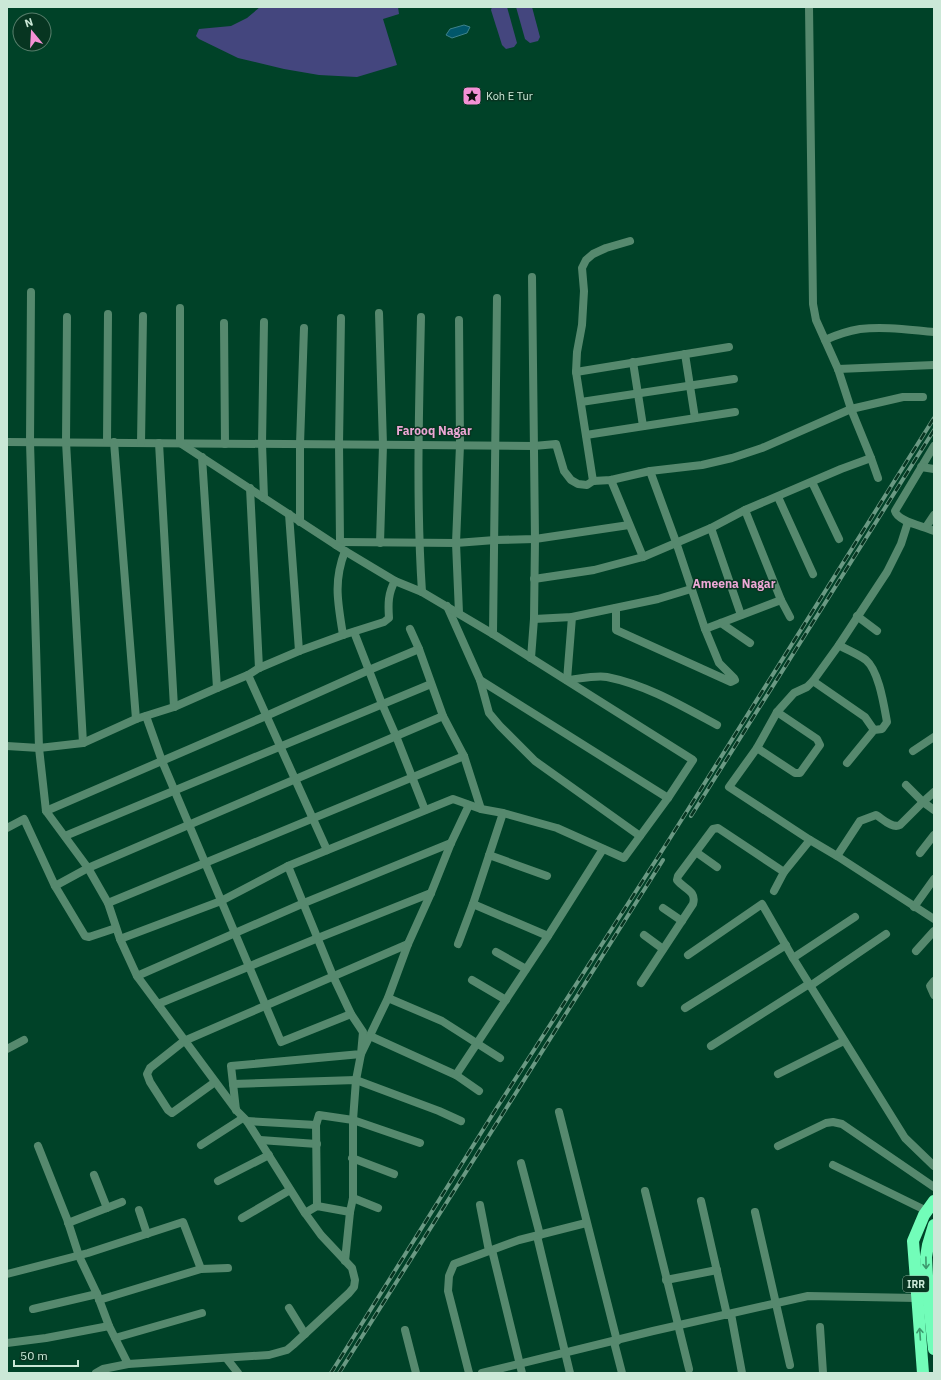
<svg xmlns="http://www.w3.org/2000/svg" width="941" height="1380" font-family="'IBM Plex Sans',sans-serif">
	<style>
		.green { fill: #44467e }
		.water { fill: #01576a; stroke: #3e828b }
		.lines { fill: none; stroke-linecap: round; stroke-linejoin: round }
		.street { stroke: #56896e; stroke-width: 8 }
		.highway { stroke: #72fdb9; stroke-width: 12 }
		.rail-casing { stroke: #6a9983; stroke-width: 4 }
		.rail { stroke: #073521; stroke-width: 2.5; stroke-dasharray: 8; stroke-linecap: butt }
		.oneway { stroke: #3c996d }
		.labels { text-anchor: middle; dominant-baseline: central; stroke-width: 3; stroke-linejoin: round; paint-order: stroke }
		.shield { fill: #073521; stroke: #90b2a0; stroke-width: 1 }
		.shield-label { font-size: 10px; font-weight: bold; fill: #cbe8d7 }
		.poi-label { font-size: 11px; fill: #cbe8d7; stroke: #073521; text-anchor: start }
		.neighbourhood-label { font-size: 12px; font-weight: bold; fill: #eca7d5; stroke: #073521 }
	</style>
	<rect width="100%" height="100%" fill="#004228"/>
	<g class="green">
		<path d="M260 7H398L399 14 383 19 397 65 357 77 319 75 284 69 238 58 199 39 196 36 199 29 231 26 247 18Z"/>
		<path d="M492 7H507L517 43 514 47 506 49 502 45 491 10Z"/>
		<path d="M516 7H532L540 37 538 41 530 43 525 39Z"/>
	</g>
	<path class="water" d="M464 25 470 27 467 33 452 38 446 35 450 29Z"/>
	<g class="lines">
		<g class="street">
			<path d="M379 313 383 445 380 543"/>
			<path d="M67 317 66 442 83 743"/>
			<path d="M421 317C419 409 416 500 422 592"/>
			<path d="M224 323 225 444"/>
			<path d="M825 340C836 335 848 331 860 329 885 326 910 330 934 332"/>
			<path d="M685 354 695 418"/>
			<path d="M633 362 643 426"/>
			<path d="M838 369 934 365"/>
			<path d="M576 372 729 347"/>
			<path d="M581 402 734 379"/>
			<path d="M586 435 735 412"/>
			<path d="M7 442 534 446 556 444 564 471 571 480 578 484 587 485 593 481 611 480 650 471 702 465 732 458 762 448 851 409 838 369 816 320 813 304 809 7"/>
			<path d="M107 442 108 314"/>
			<path d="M114 442 136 719"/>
			<path d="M141 443 143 316"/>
			<path d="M159 443 174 707"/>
			<path d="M934 446 895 511C898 522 924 526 934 531"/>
			<path d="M202 457 217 688"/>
			<path d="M871 458 878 478"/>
			<path d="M921 467 934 469"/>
			<path d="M611 480 643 557"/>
			<path d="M593 481 576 372 577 352 582 325 584 291 582 268 586 260 593 254 606 248 630 241"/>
			<path d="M812 482 839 539"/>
			<path d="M250 488 259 668"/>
			<path d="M778 497 813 574"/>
			<path d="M264 498 262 444 264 322"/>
			<path d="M745 510 781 600 790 617"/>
			<path d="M289 514 299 651"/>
			<path d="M300 522V444L304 328"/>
			<path d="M908 522 901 544 887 572 839 645 813 681 807 687 794 693 777 712 757 748 729 787 810 840 837 856 934 919"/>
			<path d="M926 527 934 515"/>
			<path d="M711 528 741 615"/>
			<path d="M340 542 456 543 495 540 535 539 629 525"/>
			<path d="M336 545 340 542 339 444 341 318"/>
			<path d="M534 579 594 570 643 557 711 528 745 510 841 469 871 458 851 409 903 397H923"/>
			<path d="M447 606 480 680 668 798"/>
			<path d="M616 608V630L731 682 735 680 734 678 719 663 705 629 676 542 650 471"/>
			<path d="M459 613 456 543 460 445 459 320"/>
			<path d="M857 616 877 631"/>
			<path d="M572 617 567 680C578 679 596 675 607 677 647 685 682 706 717 725"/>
			<path d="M534 619 572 617 658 599 691 589"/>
			<path d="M721 623 750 643"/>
			<path d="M410 629 419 649 443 716 464 756 481 809"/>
			<path d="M705 629 781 600"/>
			<path d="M354 632 382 704 396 736 425 810"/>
			<path d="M493 634 497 298"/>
			<path d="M343 635C338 603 333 582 345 551"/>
			<path d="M839 645C847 650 858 654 866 660 879 671 884 706 887 722L882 729 874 730 847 763"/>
			<path d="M531 658 534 619 535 539 532 277"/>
			<path d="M248 675 327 850"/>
			<path d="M480 680 489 713 500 726 535 761 640 836"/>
			<path d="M813 681 865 717 874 730"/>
			<path d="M146 716 162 761 281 1042 351 1014"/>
			<path d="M7 746 39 748 83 743 136 719 174 707 217 688 248 675 259 668 299 651 343 635 384 622 389 618C388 604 388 593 395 581"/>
			<path d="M757 748 795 773H800L820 745 817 739 777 712"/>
			<path d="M913 751 934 737"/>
			<path d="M906 785 923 802 934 792"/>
			<path d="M46 811 266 716 369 670 419 649"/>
			<path d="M7 828 24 819 55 886 85 936 89 937 116 928"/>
			<path d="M65 836 431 684"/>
			<path d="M696 852 717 867"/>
			<path d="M920 853 934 835"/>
			<path d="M489 855 547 876"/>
			<path d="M837 856 860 821 876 815C883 819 892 829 900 825L923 802 934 810"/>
			<path d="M55 886 88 868 443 716"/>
			<path d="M774 891 784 872 810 840"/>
			<path d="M108 903 464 756"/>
			<path d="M473 904 548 936"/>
			<path d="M914 907 934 879"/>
			<path d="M663 908 682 921"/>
			<path d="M644 935 663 949"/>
			<path d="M120 939 221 901 288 866 453 799 481 809 503 813 557 828 624 858 668 798 693 760 493 634 422 592 395 581 345 551 180 443V308"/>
			<path d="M458 944 473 904 503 813"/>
			<path d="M916 951 934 931"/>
			<path d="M496 952 526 969"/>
			<path d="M688 955 762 904 793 958 905 1138 934 1166"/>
			<path d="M793 958 855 917"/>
			<path d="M137 976 304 903 451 843"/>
			<path d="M472 980 506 1000"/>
			<path d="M934 981 930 986 934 995"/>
			<path d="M641 983 693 904C697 891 684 889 677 880L678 876 713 829 718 828 784 872"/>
			<path d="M810 986 886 934"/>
			<path d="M388 998 442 1021 500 1058"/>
			<path d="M158 1004 318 938 431 893"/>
			<path d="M685 1008 786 945"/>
			<path d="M370 1036 456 1075 479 1091"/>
			<path d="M711 1046 809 984"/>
			<path d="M7 1049 24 1040"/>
			<path d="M778 1074 844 1041"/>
			<path d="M456 1075 548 936 603 849"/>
			<path d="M215 1082 172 1113 168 1110 150 1082 147 1074 150 1068 184 1041 408 944"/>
			<path d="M233 1084 356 1080 439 1111 461 1121"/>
			<path d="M236 1110 231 1066 361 1054 363 1032 351 1014 333 976 288 866"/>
			<path d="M559 1112 617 1341"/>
			<path d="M247 1121 316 1125"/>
			<path d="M260 1140 317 1144"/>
			<path d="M201 1145 243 1118"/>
			<path d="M38 1146 67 1219 79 1256 97 1294 109 1326"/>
			<path d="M778 1146 826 1123 833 1122 842 1124 934 1187"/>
			<path d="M352 1158 394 1174"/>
			<path d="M521 1163 540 1235"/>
			<path d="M833 1165 927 1211"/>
			<path d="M94 1175 107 1208"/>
			<path d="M218 1181 269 1155"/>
			<path d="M645 1191 689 1369"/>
			<path d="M353 1198 378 1208"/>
			<path d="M701 1201 727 1315"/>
			<path d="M480 1205 489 1251"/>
			<path d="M317 1206 316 1125 319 1115 353 1120 420 1143"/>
			<path d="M139 1210 147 1234"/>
			<path d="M755 1212 790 1365"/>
			<path d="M305 1213 317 1206 350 1212"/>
			<path d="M242 1218 290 1190"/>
			<path d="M68 1223 122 1202"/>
			<path d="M537 1236 570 1373"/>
			<path d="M492 1250 522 1373"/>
			<path d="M345 1261 350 1212 353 1198V1120L356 1080 361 1054 388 998 408 944 431 893 451 843 469 805"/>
			<path d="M201 1269 228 1268"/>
			<path d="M7 1274 88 1253 183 1222 201 1269 99 1300"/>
			<path d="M666 1280 717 1270"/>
			<path d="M289 1308 305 1334"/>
			<path d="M33 1309 97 1294"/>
			<path d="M731 1314 742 1373"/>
			<path d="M820 1327 823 1373"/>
			<path d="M405 1330 416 1373"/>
			<path d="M115 1338 202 1313"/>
			<path d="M614 1342 622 1373"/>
			<path d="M7 1343 46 1338 109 1326 128 1364 269 1355 287 1350 293 1345 349 1293 354 1287 355 1280 352 1268 321 1235 305 1213 247 1121 237 1111 137 976 120 939 108 903 88 868 46 811 39 748 30 442 31 292"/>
			<path d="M227 1359 238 1373"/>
			<path d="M96 1373 103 1369 128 1364"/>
			<path d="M469 1373 448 1291 449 1276 454 1264 519 1240 586 1223"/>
			<path d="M482 1373 653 1331 808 1296 917 1298"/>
		</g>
		<g class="highway">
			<path d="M934 1225 928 1245 926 1257 928 1295 934 1349"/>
			<path d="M923 1373 913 1241 924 1215 934 1201"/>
		</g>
		<defs>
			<g id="rail">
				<path d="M691 816 934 430"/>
				<path d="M331 1373 496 1109 667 843 934 418"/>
				<path d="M339 1373 663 860"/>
			</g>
		</defs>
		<use href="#rail" class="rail-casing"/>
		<use href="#rail" class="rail"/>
	</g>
	<defs><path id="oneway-shaft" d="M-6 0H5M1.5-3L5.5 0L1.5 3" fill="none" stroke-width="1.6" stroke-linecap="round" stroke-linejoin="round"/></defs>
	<g class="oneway">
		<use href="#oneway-shaft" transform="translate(926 1263) rotate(89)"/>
		<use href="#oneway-shaft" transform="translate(920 1334) rotate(-94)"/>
	</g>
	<defs>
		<symbol id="sight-square" viewBox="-11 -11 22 22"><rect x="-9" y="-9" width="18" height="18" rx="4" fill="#f391d5" stroke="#073521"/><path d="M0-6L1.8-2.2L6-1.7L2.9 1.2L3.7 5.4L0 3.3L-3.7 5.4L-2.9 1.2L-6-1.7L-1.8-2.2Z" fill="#111"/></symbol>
	</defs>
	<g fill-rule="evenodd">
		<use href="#sight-square" x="461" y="85" width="22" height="22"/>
	</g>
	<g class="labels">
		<rect class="shield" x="903" y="1276" width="26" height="16" rx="3"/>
		<g class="shield-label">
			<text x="916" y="1284">IRR</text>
		</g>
		<g class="poi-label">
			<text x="486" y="96">Koh E Tur</text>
		</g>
		<g class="neighbourhood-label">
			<text x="434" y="430">Farooq Nagar</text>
			<text x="734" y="583">Ameena Nagar</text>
		</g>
	</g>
	<rect width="941" height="1380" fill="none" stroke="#cbe8d7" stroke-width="16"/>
	<g transform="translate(32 32) rotate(342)"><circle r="19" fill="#073521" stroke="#557d6a"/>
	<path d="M0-3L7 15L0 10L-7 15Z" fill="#f391d5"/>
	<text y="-6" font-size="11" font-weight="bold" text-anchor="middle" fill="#cbe8d7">N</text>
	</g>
	<path d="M14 1360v6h64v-6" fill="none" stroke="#cbe8d7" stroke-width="2"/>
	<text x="20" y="1360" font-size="12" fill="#cbe8d7" stroke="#073521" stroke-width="3" paint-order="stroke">50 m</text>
</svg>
